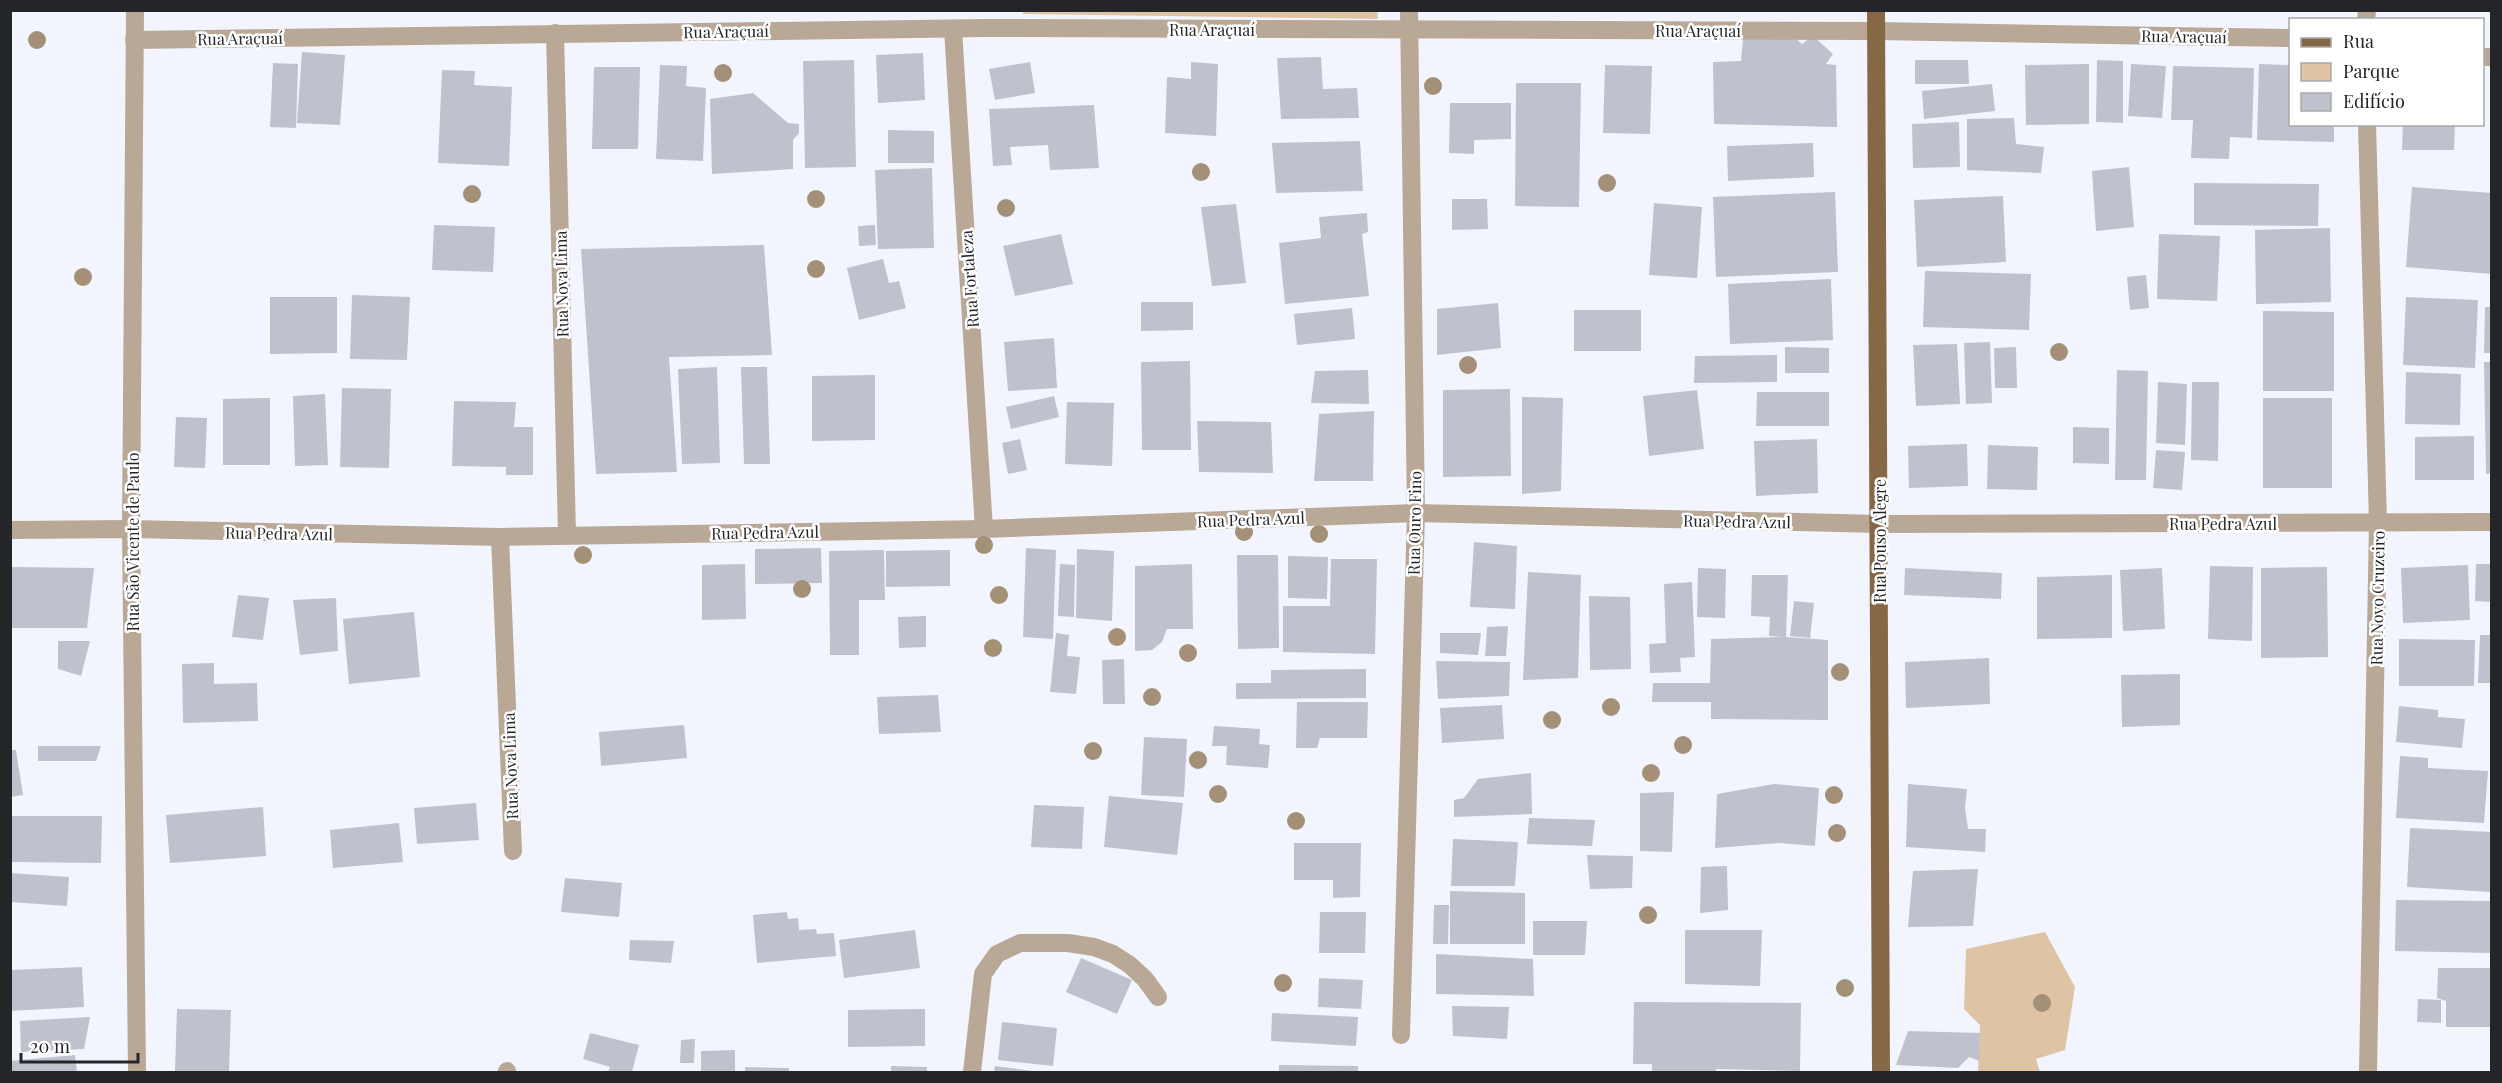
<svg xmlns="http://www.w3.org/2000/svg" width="2502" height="1083" font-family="'Playfair Display',serif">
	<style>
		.green { fill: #dfc3a5 }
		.building { fill: #bfc1cd }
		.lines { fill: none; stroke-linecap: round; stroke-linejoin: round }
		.minor { stroke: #b9a896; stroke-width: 18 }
		.major { stroke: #866847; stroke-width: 18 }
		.tree { fill: #a39077 }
		.labels { text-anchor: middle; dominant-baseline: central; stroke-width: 5; stroke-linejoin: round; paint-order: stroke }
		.street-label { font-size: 16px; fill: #242529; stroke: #fff }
	</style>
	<rect width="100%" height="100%" fill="#f3f5fe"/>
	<g class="green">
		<path d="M1377 10 1378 19 1023 14V11Z"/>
		<path d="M2045 932 2075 987 2065 1050 2036 1059 2040 1072H1978L1980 1025 1964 1009 1966 949Z"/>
	</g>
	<g class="building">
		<path d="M1793 36 1802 44 1813 36 1833 54 1826 64 1836 65 1837 127 1714 124 1713 62 1741 61 1743 38Z"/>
		<path d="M302 52 345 55 340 125 297 123Z"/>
		<path d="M923 53 925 100 878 103 876 55Z"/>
		<path d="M1321 57 1323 89 1357 88 1359 118 1281 119 1277 58Z"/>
		<path d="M854 60 856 167 805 168 803 61Z"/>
		<path d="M1915 60H1968L1969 84H1915Z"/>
		<path d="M2097 60 2123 61V123L2096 122Z"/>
		<path d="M1030 62 1035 93 995 100 989 69Z"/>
		<path d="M1191 62 1218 64 1216 136 1165 133 1167 77 1191 79Z"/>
		<path d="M273 63 298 64 296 128 270 127Z"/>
		<path d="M2089 64V124L2026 125 2025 65Z"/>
		<path d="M2131 64 2166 66 2162 118 2128 116Z"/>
		<path d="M2259 64 2290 65V124H2334V142L2257 140Z"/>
		<path d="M660 65 687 66 686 86 706 88 703 161 656 159Z"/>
		<path d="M1605 65 1652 66 1650 134 1603 133Z"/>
		<path d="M2173 66 2254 68 2252 138 2230 137 2229 159 2191 158 2193 120H2171Z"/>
		<path d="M594 67H640L638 149H592Z"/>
		<path d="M442 70 475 71 474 85 512 87 509 166 438 163Z"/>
		<path d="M1516 83H1581L1579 207 1515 206Z"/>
		<path d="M1992 84 1995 111 1924 119 1922 91Z"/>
		<path d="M753 93 788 123 799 124V133L793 140V169L712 174 710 99Z"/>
		<path d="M1450 103H1511V139L1474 140V154L1449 153Z"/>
		<path d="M1094 105 1099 168 1050 170 1048 145 1010 147 1012 165 993 166 989 109Z"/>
		<path d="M2014 118 2016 144 2044 147 2041 173 1967 170V119Z"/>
		<path d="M1959 122 1960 167 1913 168 1912 124Z"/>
		<path d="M2403 124H2455L2454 150H2402Z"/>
		<path d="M888 130 934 131V163H888Z"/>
		<path d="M1360 141 1363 191 1276 193 1272 143Z"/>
		<path d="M1813 143 1814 177 1728 181 1727 146Z"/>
		<path d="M2129 167 2134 227 2096 231 2092 171Z"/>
		<path d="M932 168 934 248 878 249 875 170Z"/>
		<path d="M2194 183 2319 184 2318 226 2194 225Z"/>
		<path d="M2412 187 2492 193V274L2406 267Z"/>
		<path d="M1835 192 1838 272 1716 277 1713 197Z"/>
		<path d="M2003 196 2006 262 1917 267 1914 200Z"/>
		<path d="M1452 199H1487L1488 229 1452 230Z"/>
		<path d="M1654 203 1702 207 1697 278 1649 275Z"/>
		<path d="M1236 204 1246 283 1212 286 1201 207Z"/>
		<path d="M1367 213 1368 232 1362 234 1369 296 1285 304 1279 243 1321 238 1319 217Z"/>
		<path d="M434 225 495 227 493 272 432 270Z"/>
		<path d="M875 225 876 245 859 246 858 226Z"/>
		<path d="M2330 228 2331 302 2256 304 2255 230Z"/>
		<path d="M1061 234 1073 284 1015 296 1003 246Z"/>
		<path d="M2159 234 2220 236 2217 301 2157 299Z"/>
		<path d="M764 245 772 355 669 357 677 472 596 474 581 249Z"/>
		<path d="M883 259 889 283 899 281 906 308 859 320 847 268Z"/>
		<path d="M1925 271 2031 274 2029 330 1923 327Z"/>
		<path d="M2146 275 2149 308 2130 310 2127 277Z"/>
		<path d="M1831 279 1833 340 1730 344 1728 284Z"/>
		<path d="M352 295 410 297 407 360 350 359Z"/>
		<path d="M270 297H337V353L270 354Z"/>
		<path d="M2406 297 2478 300 2475 368 2403 365Z"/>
		<path d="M1141 302H1193V330L1141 331Z"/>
		<path d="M1498 303 1501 348 1437 355V309Z"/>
		<path d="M2485 307H2492V353H2484Z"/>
		<path d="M1352 308 1355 339 1297 345 1294 314Z"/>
		<rect x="1574" y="310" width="67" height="41"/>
		<path d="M2263 311 2334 312V391H2263Z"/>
		<path d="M1054 338 1057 388 1008 391 1004 342Z"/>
		<path d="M1990 342 1992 403 1966 404 1964 343Z"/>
		<path d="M1957 344 1960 404 1916 406 1913 345Z"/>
		<path d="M1785 347 1829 348V373H1785Z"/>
		<path d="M2016 347 2017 388H1995L1994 348Z"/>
		<path d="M1777 355V382L1694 383 1695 356Z"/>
		<path d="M1190 361 1191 450H1142L1141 362Z"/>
		<path d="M2484 362H2492V473L2486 474Z"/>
		<path d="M717 367 720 463 682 464 678 369Z"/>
		<path d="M741 367H767L770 464H744Z"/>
		<path d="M1368 370 1369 404 1311 403 1315 371Z"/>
		<path d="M2117 370 2148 371 2146 480H2115Z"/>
		<path d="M2406 372 2461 374 2460 425 2405 424Z"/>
		<path d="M875 375V440L812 441V376Z"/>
		<path d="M2158 382 2187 384 2185 445 2156 443Z"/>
		<path d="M2192 382H2219L2218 461 2191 460Z"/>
		<path d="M342 388 391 389 389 468 340 467Z"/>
		<path d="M1510 389 1511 476 1443 477V390Z"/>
		<path d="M1697 390 1704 449 1649 456 1643 396Z"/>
		<path d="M1757 392H1829V426H1756Z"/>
		<path d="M325 394 328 465 295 466 293 396Z"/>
		<path d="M1054 396 1059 417 1011 429 1006 407Z"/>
		<path d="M1522 397 1563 398 1561 491 1522 494Z"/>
		<path d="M270 398V465H223V399Z"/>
		<rect x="2263" y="398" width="69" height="90"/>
		<path d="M454 401 516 402 514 427H533V475H506V467L452 466Z"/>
		<path d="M1067 402 1114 403 1112 466 1065 464Z"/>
		<path d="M1374 411 1373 481H1314L1319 414Z"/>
		<path d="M176 417 207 418 205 468 174 467Z"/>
		<path d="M1197 421 1271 422 1273 473 1199 472Z"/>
		<path d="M2073 427 2109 428V464L2073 463Z"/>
		<path d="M2474 436V480H2415V437Z"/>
		<path d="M1020 439 1027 470 1008 474 1002 443Z"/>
		<path d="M1817 439 1818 493 1756 496 1754 441Z"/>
		<path d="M1967 444 1968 486 1909 488 1908 446Z"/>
		<path d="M1988 445 2038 447 2037 490 1987 489Z"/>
		<path d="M2156 450 2185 452 2182 490 2153 488Z"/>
		<path d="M1474 542 1517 546 1515 609 1470 607Z"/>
		<path d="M821 548 822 583 755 584V549Z"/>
		<path d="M1026 548 1056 550 1053 639 1023 637Z"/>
		<path d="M1077 549 1114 551 1112 621 1076 618Z"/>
		<path d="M884 550 885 600H859V655H830L829 551Z"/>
		<path d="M950 550V586L886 587V551Z"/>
		<path d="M1237 555H1278L1279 648 1238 649Z"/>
		<path d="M1288 556 1328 557 1327 599 1288 598Z"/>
		<path d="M1331 559H1377L1375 654 1283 652V606H1330Z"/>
		<path d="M745 564 746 619 702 620V565Z"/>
		<path d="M1060 564 1075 565 1074 617 1058 616Z"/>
		<path d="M1192 564 1193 629H1167L1162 642 1152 650 1135 651V566Z"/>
		<path d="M2476 564H2492V602L2475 601Z"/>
		<path d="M2468 565 2470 620 2403 623 2401 568Z"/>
		<path d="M2210 566 2253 567 2252 641 2208 639Z"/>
		<path d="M10 567 94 568 87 628H10Z"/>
		<path d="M2327 567 2328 657 2261 658V568Z"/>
		<path d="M1698 568 1726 569 1725 618 1697 617Z"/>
		<path d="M1905 568 2002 573 2001 599 1904 595Z"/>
		<path d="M2162 568 2165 629 2123 631 2120 570Z"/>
		<path d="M1528 572 1581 575 1578 678 1523 680Z"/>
		<path d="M1752 575H1788L1786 637 1828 640V720L1711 719V702H1652L1653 683H1710L1711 639 1783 637 1769 636 1770 617 1751 616Z"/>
		<path d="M2112 575V638L2037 639V577Z"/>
		<path d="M1692 582 1695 657 1680 658 1681 672 1650 673 1649 644 1666 643 1664 584Z"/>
		<path d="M238 595 269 598 263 640 232 637Z"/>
		<path d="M1589 596 1630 597 1631 669 1590 670Z"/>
		<path d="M336 598 338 651 300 655 293 600Z"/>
		<path d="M1794 601 1814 603 1810 638 1790 636Z"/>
		<path d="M414 612 420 677 349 684 343 619Z"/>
		<path d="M926 616V647L899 648 898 617Z"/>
		<path d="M1508 626 1506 656H1485L1487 627Z"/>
		<path d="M1056 633 1069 635 1067 656 1080 657 1076 694 1050 692Z"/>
		<path d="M1440 633H1481L1478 655 1440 653Z"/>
		<path d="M2480 635H2492V683H2478Z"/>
		<path d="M2399 639 2475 640 2474 686H2399Z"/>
		<path d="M58 641H90L81 676 58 669Z"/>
		<path d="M1989 658 1990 704 1906 708 1905 662Z"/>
		<path d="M1124 659 1125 704H1103L1102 660Z"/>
		<path d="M1436 661 1510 662 1509 696 1438 699Z"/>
		<path d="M214 663V684L257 683 258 721 183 723 182 664Z"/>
		<path d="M1366 669V698L1236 699V683H1271V670Z"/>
		<path d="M2180 674V725L2122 727 2121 675Z"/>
		<path d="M938 695 941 732 879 734 877 697Z"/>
		<path d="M1297 702H1368L1367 738H1320L1317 748H1296Z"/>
		<path d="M1502 705 1504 739 1442 743 1440 708Z"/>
		<path d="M2399 706 2438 710V717L2465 719 2462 748 2396 742Z"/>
		<path d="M684 725 687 758 601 766 599 732Z"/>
		<path d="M1214 726 1260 729 1259 744 1270 745 1268 768 1226 765 1227 746H1212Z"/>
		<path d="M1144 737 1187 739 1184 797 1141 795Z"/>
		<path d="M38 746H101L96 761H38Z"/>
		<path d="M10 750H16L23 795 10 797Z"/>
		<path d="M2400 756 2428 758V768L2488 771 2484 823 2396 818Z"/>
		<path d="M1531 773 1532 814 1454 817V800L1464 798 1478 779Z"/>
		<path d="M1774 784 1819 788 1815 846 1779 843 1715 848 1717 794Z"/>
		<path d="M1908 784 1967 789 1965 808 1968 829H1986L1985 852 1906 847Z"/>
		<path d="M1674 792 1672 852 1640 851V793Z"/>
		<path d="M1109 796 1183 803 1177 855 1104 847Z"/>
		<path d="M476 803 479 840 417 844 414 808Z"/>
		<path d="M1034 805 1084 807 1082 849 1031 847Z"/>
		<path d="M263 807 266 856 170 863 166 815Z"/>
		<path d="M10 816H102L101 863 10 862Z"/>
		<path d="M1529 818 1595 820 1592 846 1527 844Z"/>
		<path d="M399 823 403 862 333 868 330 830Z"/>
		<path d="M2410 828 2492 832V892L2407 887Z"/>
		<path d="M1453 839 1518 842 1515 886H1451Z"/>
		<path d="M1294 843H1361L1360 897 1333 898V880H1294Z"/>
		<path d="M1587 855 1633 856 1632 888 1590 889Z"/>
		<path d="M1727 866 1728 910 1700 913 1701 867Z"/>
		<path d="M1978 869 1973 926 1908 927 1913 871Z"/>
		<path d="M10 873 69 877 67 906 10 902Z"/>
		<path d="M565 878 622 883 619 917 561 912Z"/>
		<path d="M1450 891 1525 893V944H1450Z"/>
		<path d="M2396 900 2492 901V953L2395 951Z"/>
		<path d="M1434 905H1449L1448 944H1433Z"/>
		<path d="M787 912 788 919 798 918 799 930 816 929 817 934 834 933 836 956 757 963 753 915Z"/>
		<path d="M1320 912H1366L1365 953H1319Z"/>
		<path d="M1533 921H1587L1585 955H1533Z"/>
		<path d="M915 930 920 968 844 978 839 940Z"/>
		<path d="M1685 930H1762L1760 986 1685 984Z"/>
		<path d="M630 940 674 941 671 963 629 960Z"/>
		<path d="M1436 954 1533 959 1534 996 1436 994Z"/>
		<path d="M1081 958 1132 980 1117 1014 1066 992Z"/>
		<path d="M82 967 84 1007 10 1011V970Z"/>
		<path d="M2438 968H2492V1027H2446V1001L2437 998Z"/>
		<path d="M1319 978 1363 980 1361 1009 1318 1007Z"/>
		<path d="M2418 999 2441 1000V1023L2417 1022Z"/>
		<path d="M1634 1002 1801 1003 1800 1071 1716 1069V1072H1652V1064H1633Z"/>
		<path d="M1452 1006 1509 1007 1507 1039 1453 1036Z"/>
		<path d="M177 1009 231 1010 229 1072H175Z"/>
		<path d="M925 1009V1046L848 1047V1010Z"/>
		<path d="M1272 1013 1358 1017 1356 1046 1271 1041Z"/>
		<path d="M90 1017 84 1049 21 1052 20 1021Z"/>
		<path d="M1002 1022 1057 1028 1053 1066 998 1060Z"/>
		<path d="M1908 1031 1980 1033 1979 1061 1969 1057 1958 1068 1896 1065Z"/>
		<path d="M590 1033 639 1045 632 1072H608L610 1067 583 1059Z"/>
		<path d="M695 1039 694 1063H680L681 1040Z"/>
		<path d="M735 1050V1072H701V1051Z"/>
		<path d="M75 1055 77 1072H10V1061Z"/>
		<path d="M1279 1065 1358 1066V1072H1279Z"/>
		<path d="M891 1066 927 1067V1072H891Z"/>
		<path d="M995 1066 1033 1071V1072H994Z"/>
		<path d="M745 1067 789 1068V1072H745Z"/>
	</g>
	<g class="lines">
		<g class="minor">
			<path d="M135 10 131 529 137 1072"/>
			<path d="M2366 20 2367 10"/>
			<path d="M953 29 984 529"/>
			<path d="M555 33 567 535"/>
			<path d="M134 40 984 28 1876 31 2290 38"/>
			<path d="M2482 57H2492"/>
			<path d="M2367 124 2378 522 2368 1072"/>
			<path d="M10 530 131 529 500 537 984 529 1416 513 1879 524 2492 522"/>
			<path d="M500 537 513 851"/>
			<path d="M1401 1035 1416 513 1409 10"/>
			<path d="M507 1071V1072"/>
			<path d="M972 1072 983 974 997 954 1020 943H1068L1094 947 1113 954 1130 965 1145 979 1158 997"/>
		</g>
		<path class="major" d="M1876 10 1881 1072"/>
	</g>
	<g class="tree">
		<circle cx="37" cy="40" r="9"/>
		<circle cx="723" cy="73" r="9"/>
		<circle cx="1433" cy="86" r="9"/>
		<circle cx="1201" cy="172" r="9"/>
		<circle cx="1607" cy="183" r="9"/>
		<circle cx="472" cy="194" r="9"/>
		<circle cx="816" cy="199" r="9"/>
		<circle cx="1006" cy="208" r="9"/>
		<circle cx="816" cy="269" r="9"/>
		<circle cx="83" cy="277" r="9"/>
		<circle cx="2059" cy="352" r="9"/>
		<circle cx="1468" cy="365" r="9"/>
		<circle cx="1244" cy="532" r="9"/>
		<circle cx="1319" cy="534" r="9"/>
		<circle cx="984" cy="545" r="9"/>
		<circle cx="583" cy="555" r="9"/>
		<circle cx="802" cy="589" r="9"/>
		<circle cx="999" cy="595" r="9"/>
		<circle cx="1117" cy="637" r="9"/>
		<circle cx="993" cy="648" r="9"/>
		<circle cx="1188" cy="653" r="9"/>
		<circle cx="1840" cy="672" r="9"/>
		<circle cx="1152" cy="697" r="9"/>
		<circle cx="1611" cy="707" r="9"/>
		<circle cx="1552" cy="720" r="9"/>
		<circle cx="1683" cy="745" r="9"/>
		<circle cx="1093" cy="751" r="9"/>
		<circle cx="1198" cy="760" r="9"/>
		<circle cx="1651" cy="773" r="9"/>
		<circle cx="1218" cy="794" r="9"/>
		<circle cx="1834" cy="795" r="9"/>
		<circle cx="1296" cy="821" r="9"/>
		<circle cx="1837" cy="833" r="9"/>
		<circle cx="1648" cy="915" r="9"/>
		<circle cx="1283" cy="983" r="9"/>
		<circle cx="1845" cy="988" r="9"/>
		<circle cx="2042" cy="1003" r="9"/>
	</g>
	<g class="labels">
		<g class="street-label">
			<text x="1212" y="29">Rua Araçuaí</text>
			<text x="1698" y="30">Rua Araçuaí</text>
			<text transform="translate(726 31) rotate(-1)">Rua Araçuaí</text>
			<text transform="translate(2184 36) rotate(1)">Rua Araçuaí</text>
			<text transform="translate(240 38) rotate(-1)">Rua Araçuaí</text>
			<text transform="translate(969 279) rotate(-94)">Rua Fortaleza</text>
			<text transform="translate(561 284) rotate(-91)">Rua Nova Lima</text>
			<text transform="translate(1251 519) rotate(-2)">Rua Pedra Azul</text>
			<text transform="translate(1737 521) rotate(1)">Rua Pedra Azul</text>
			<text transform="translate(1414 523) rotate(-89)">Rua Ouro Fino</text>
			<text x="2223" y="523">Rua Pedra Azul</text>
			<text transform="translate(765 532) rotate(-1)">Rua Pedra Azul</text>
			<text transform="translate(279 533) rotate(1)">Rua Pedra Azul</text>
			<text transform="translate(1879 541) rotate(-90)">Rua Pouso Alegre</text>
			<text transform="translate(132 542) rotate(-90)">Rua São Vicente de Paulo</text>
			<text transform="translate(2377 598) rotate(-89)">Rua Novo Cruzeiro</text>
			<text transform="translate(510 766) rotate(-92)">Rua Nova Lima</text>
		</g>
	</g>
	<rect width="2502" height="1083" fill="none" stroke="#242529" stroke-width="24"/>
	<rect x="2289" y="18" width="195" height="108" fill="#ffffff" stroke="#a7a8a9" stroke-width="1.5"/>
	<rect x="2301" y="38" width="30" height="9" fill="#866847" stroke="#a7a8a9" stroke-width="1.5"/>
	<text x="2343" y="48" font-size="18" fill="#242529">Rua</text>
	<rect x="2301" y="63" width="30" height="18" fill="#dfc3a5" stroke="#a7a8a9" stroke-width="1.5"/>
	<text x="2343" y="78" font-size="18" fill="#242529">Parque</text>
	<rect x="2301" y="93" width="30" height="18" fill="#bfc1cd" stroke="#a7a8a9" stroke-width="1.5"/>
	<text x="2343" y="108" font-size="18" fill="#242529">Edifício</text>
	<path d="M21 1053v9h117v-9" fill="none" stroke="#242529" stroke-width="3"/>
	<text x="30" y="1053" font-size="18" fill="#242529" stroke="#ffffff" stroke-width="4.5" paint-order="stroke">20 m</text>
</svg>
